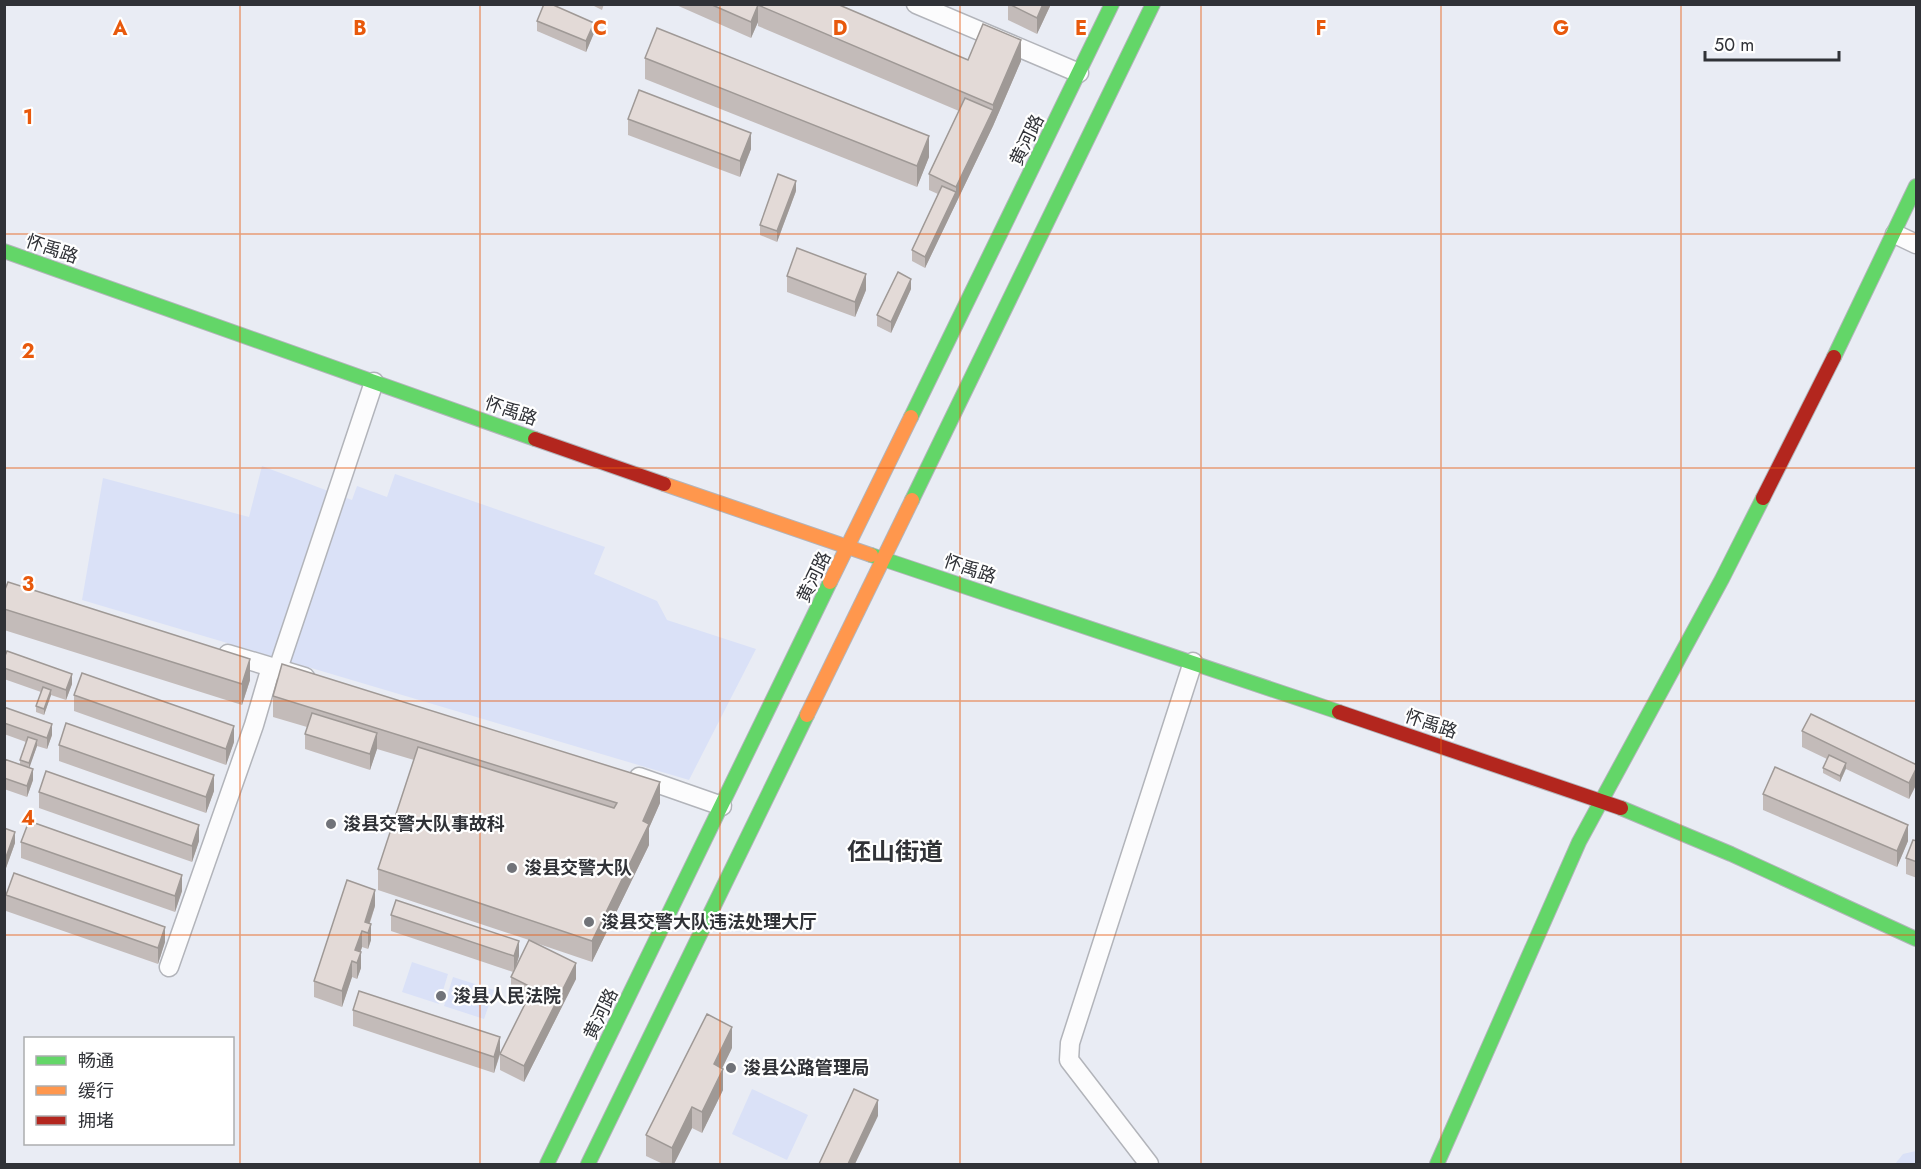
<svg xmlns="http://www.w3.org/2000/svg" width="1921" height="1169" font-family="Jost,'Noto Sans SC',sans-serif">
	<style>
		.green { fill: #dae1f7 }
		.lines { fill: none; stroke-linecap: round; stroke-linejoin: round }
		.street-casing { stroke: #b2b4ba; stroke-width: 21 }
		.fast-casing { stroke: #b2b4ba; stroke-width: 16 }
		.slow-casing { stroke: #b2b4ba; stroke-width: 16 }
		.jam-casing { stroke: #b2b4ba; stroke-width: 16 }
		.street { stroke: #fcfcfd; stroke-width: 18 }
		.fast { stroke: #63d668; stroke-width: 14 }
		.slow { stroke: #ff974d; stroke-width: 14 }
		.jam { stroke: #b3261e; stroke-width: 14 }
		.wall { fill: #c3bbb9 }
		.shaded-wall { fill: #9f9996 }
		.building { fill: #e3dad7; stroke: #9f9996; stroke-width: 1.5 }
		.grid { fill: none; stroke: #e8590c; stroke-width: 1.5; stroke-opacity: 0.55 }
		.poi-dot { fill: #717379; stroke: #fff; stroke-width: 2 }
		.labels { text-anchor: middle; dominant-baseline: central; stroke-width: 4.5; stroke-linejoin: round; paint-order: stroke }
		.street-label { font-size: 18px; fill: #303237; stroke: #fff }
		.poi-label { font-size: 18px; font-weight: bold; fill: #303237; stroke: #fff; text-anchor: start }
		.district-label { font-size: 24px; font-weight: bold; fill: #303237; stroke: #fff }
		.grid-label { font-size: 20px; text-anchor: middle; font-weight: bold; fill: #e8590c; stroke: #fff; stroke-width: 4.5; stroke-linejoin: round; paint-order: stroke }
	</style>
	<rect width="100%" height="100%" fill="#e9ecf4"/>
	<g class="green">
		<path d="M262 466 352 500 357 486 387 497 395 474 605 547 594 574 657 601 667 620 756 649 689 780 82 600 103 478 249 517Z"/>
		<path d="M412 962 448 974 439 1004 402 992Z"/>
		<path d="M453 977 494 990 484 1019 444 1006Z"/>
		<path d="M752 1089 808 1115 787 1160 732 1134Z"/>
		<path d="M1916 1151V1164H1895L1903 1154Z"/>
	</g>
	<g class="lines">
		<defs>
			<g id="street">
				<path d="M916 4 1079 73"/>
				<path d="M1895 234 1916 244"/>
				<path d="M228 654 305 677"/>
				<path d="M278 669 374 382"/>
				<path d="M639 777 722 806"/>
				<path d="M169 967 254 725 271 667"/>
				<path d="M1149 1164 1069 1060 1070 1043 1193 662"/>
			</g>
			<g id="fast">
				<path d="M4 251 535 439"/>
				<path d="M1834 357 1916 186"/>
				<path d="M911 417 1112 4"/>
				<path d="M912 500 1153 4"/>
				<path d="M871 555 1339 712"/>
				<path d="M1621 808 1731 854 1916 939"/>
				<path d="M547 1164 830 582"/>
				<path d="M588 1164 807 715"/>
				<path d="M1437 1164 1579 842 1722 579 1763 498"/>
			</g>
			<g id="slow">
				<path d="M664 484 871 555"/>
				<path d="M830 582 911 417"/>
				<path d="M807 715 912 500"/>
			</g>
			<g id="jam">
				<path d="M535 439 664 484"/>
				<path d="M1763 498 1834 357"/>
				<path d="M1339 712 1621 808"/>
			</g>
		</defs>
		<use href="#street" class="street-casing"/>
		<use href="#fast" class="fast-casing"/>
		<use href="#slow" class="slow-casing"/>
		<use href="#jam" class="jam-casing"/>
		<use href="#street" class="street"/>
		<use href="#fast" class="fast"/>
		<use href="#slow" class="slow"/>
		<use href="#jam" class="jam"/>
	</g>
	<g class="wall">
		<path d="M590 4H604L602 10Z"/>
		<path d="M674 4H837L968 60 1021 61 993 126 925 268 912 261V250L938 194 929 190V174L959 111 758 26V22L751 38Z"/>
		<path d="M1008 4H1051L1037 34 1008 20Z"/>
		<path d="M537 21 594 33 586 52 537 31Z"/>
		<path d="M645 58 929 157 917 187 645 79Z"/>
		<path d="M628 119 751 149 740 177 628 135Z"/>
		<path d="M796 191 777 242 760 235V225Z"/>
		<path d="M787 276 866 290 855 317 787 292Z"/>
		<path d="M911 289 891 333 877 326V315Z"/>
		<path d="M4 592 250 680 242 705 4 630Z"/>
		<path d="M4 668 72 684 66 700 51 695 44 715 36 712V706L41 692 4 679Z"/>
		<path d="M74 695 234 742 226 765 74 711Z"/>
		<path d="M273 696 660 803 649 828V845L592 962 530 941 576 979 524 1082 500 1070V1055L494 1073 353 1026V1010L500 1054 527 1001 511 993V977L513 972 391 931V915L519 956 516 967 529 940 378 890V869L414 760 377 749 370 770 305 749V734L307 727 273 717Z"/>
		<path d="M4 707 52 735 47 749 37 746 29 767 33 780 27 797 4 789V759L20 764V760L26 742 4 734Z"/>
		<path d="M1802 731 1917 765V783L1909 799 1846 769 1840 782 1823 773V768L1827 759 1802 747Z"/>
		<path d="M59 745 214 791 206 813 59 761Z"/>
		<path d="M39 792 199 841 192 862 39 808Z"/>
		<path d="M1763 794 1908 841 1897 867 1763 810Z"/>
		<path d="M4 828 15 843 6 868H4Z"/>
		<path d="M1917 841V878L1906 874V858Z"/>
		<path d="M21 842 182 891 175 912 21 858Z"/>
		<path d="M6 895 165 942 158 964 6 911Z"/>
		<path d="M375 906 370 923 371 940 368 949 362 947 360 952 361 968 357 979 352 977 342 1007 314 997V981Z"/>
		<path d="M732 1048 722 1068 723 1090 702 1133 692 1128 674 1164H663L646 1156V1135Z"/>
	</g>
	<g class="shaded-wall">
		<path d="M1043 4H1051L1037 34V18Z"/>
		<path d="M758 6V22L751 38V22Z"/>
		<path d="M594 23V33L586 52V41Z"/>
		<path d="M1021 40V61L993 126 925 268V257L956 192V187L993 110V105Z"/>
		<path d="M751 133V149L740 177V161Z"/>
		<path d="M929 136V157L917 187V166Z"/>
		<path d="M796 181V191L777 242V231Z"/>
		<path d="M866 274V290L855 317V302Z"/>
		<path d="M911 279V289L891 333V322Z"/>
		<path d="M250 659V680L242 705V684Z"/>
		<path d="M72 674V684L66 700V690Z"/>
		<path d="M51 690V695L44 715V709Z"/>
		<path d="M52 724V735L47 749V738Z"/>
		<path d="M234 726V742L226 765V749Z"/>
		<path d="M377 733V749L370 770V754Z"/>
		<path d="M37 740V746L29 769V763Z"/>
		<path d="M1846 763V768L1840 782V776Z"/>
		<path d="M1917 767V783L1909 799V783Z"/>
		<path d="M33 769V780L27 797V786Z"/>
		<path d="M214 775V791L206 813V797Z"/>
		<path d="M660 782V803L649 828V845L592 962V941Z"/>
		<path d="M199 825V841L192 862V846Z"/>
		<path d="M1908 825V841L1897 867V851Z"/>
		<path d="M15 832V843L6 868V857Z"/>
		<path d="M182 875V891L175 912V896Z"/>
		<path d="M375 890V906L366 933 365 922Z"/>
		<path d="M371 924V940L368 949V933Z"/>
		<path d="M165 927V942L158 964V948Z"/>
		<path d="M362 931V947L357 963 355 950Z"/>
		<path d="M519 941V956L514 972V956Z"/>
		<path d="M361 952V968L357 979V963Z"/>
		<path d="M352 961V977L342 1007V991Z"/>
		<path d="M576 963V979L524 1082V1066Z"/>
		<path d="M732 1027V1048L714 1085V1064Z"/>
		<path d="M500 1037V1053L494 1073V1057Z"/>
		<path d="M723 1069V1090L702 1133V1112Z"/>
		<path d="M878 1100V1116L855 1164H848Z"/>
		<path d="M692 1107V1128L674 1164H672V1148Z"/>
	</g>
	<g class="building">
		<path d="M544 4H551L594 23 586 41 537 21Z"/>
		<path d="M710 4H758V5L751 22Z"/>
		<path d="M837 4 968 60 983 24 1021 40 993 105 758 5Z"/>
		<path d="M1009 4H1043L1037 18Z"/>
		<path d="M657 28 929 136 917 166 645 58Z"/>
		<path d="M639 90 751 133 740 161 628 119Z"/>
		<path d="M965 98 993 110 956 187 929 174Z"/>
		<path d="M778 174 796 181 777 231 760 225Z"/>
		<path d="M942 186 956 192 925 257 912 250Z"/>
		<path d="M797 248 866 274 855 302 787 276Z"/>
		<path d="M898 272 911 279 891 322 877 315Z"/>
		<path d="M8 582 250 659 242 684 4 609V592Z"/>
		<path d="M7 651 72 674 66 690 4 668V658Z"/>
		<path d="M282 664 660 782 643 821 649 824 592 941 378 869 418 747 614 808 617 803 273 696Z"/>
		<path d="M82 673 234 726 226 749 74 695Z"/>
		<path d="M43 687 51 690 44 709 36 706Z"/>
		<path d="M4 707 52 724 47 738 4 723Z"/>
		<path d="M312 713 377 733 370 754 305 734Z"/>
		<path d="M1811 714 1917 765V767L1909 783 1802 731Z"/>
		<path d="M66 723 214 775 206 797 59 745Z"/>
		<path d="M28 737 37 740 29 763 20 760Z"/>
		<path d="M1829 755 1846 763 1840 776 1823 768Z"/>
		<path d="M4 759 33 769 27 786 4 778Z"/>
		<path d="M1775 767 1908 825 1897 851 1763 794Z"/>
		<path d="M46 771 199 825 192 846 39 792Z"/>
		<path d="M29 821 182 875 175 896 21 842Z"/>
		<path d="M4 828 15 832 6 857H4Z"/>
		<path d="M1913 840 1917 841V862L1906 858Z"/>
		<path d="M14 873 165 927 158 948 6 895Z"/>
		<path d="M347 880 375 890 365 922 371 924 368 933 362 931 355 950 361 952 357 963 352 961 342 991 314 981Z"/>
		<path d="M396 900 519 941 514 956 391 915Z"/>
		<path d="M529 940 576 963 524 1066 500 1054 533 988 511 977Z"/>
		<path d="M359 991 500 1037 494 1057 353 1010Z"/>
		<path d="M707 1014 732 1027 714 1064 723 1069 702 1112 692 1107 672 1148 646 1135Z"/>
		<path d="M854 1089 878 1100 848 1164H819Z"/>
	</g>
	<path class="grid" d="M240 4V1164M480 4V1164M720 4V1164M960 4V1164M1201 4V1164M1441 4V1164M1681 4V1164M4 234H1916M4 468H1916M4 701H1916M4 935H1916"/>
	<g class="poi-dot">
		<circle cx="331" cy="824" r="6"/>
		<circle cx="512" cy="868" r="6"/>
		<circle cx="589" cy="922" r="6"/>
		<circle cx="441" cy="996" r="6"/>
		<circle cx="731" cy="1068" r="6"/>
	</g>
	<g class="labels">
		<g class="street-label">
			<text transform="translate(1027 140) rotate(-64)">黄河路</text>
			<text transform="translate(52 249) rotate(19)">怀禹路</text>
			<text transform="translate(511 411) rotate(19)">怀禹路</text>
			<text transform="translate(970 569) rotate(19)">怀禹路</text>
			<text transform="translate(814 577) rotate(-64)">黄河路</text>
			<text transform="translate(1431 724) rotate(19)">怀禹路</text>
			<text transform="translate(601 1014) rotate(-64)">黄河路</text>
		</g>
		<g class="poi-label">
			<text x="343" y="824">浚县交警大队事故科</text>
			<text x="524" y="868">浚县交警大队</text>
			<text x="601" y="922">浚县交警大队违法处理大厅</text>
			<text x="453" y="996">浚县人民法院</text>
			<text x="743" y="1068">浚县公路管理局</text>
		</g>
		<g class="district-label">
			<text x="895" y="851">伾山街道</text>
		</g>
	</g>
	<g class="grid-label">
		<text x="120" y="35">A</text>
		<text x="360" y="35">B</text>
		<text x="600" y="35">C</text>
		<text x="840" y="35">D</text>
		<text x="1081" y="35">E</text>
		<text x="1321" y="35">F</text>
		<text x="1561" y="35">G</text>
		<text x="28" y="124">1</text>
		<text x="28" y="358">2</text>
		<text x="28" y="591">3</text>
		<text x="28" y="825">4</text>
	</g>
	<rect width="1921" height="1169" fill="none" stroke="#303237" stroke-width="12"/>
	<rect x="24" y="1037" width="210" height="108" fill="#ffffff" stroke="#acadaf" stroke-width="1.5"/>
	<rect x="36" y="1056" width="30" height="9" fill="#63d668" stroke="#acadaf" stroke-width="1.5"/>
	<text x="78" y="1067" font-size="18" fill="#303237">畅通</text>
	<rect x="36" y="1086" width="30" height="9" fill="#ff974d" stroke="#acadaf" stroke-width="1.5"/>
	<text x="78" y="1097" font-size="18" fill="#303237">缓行</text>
	<rect x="36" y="1116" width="30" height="9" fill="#b3261e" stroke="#acadaf" stroke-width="1.5"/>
	<text x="78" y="1127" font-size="18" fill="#303237">拥堵</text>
	<path d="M1705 51v9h134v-9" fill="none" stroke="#303237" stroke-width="3"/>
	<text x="1714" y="51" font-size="18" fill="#303237" stroke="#ffffff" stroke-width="4.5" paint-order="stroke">50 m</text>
</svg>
